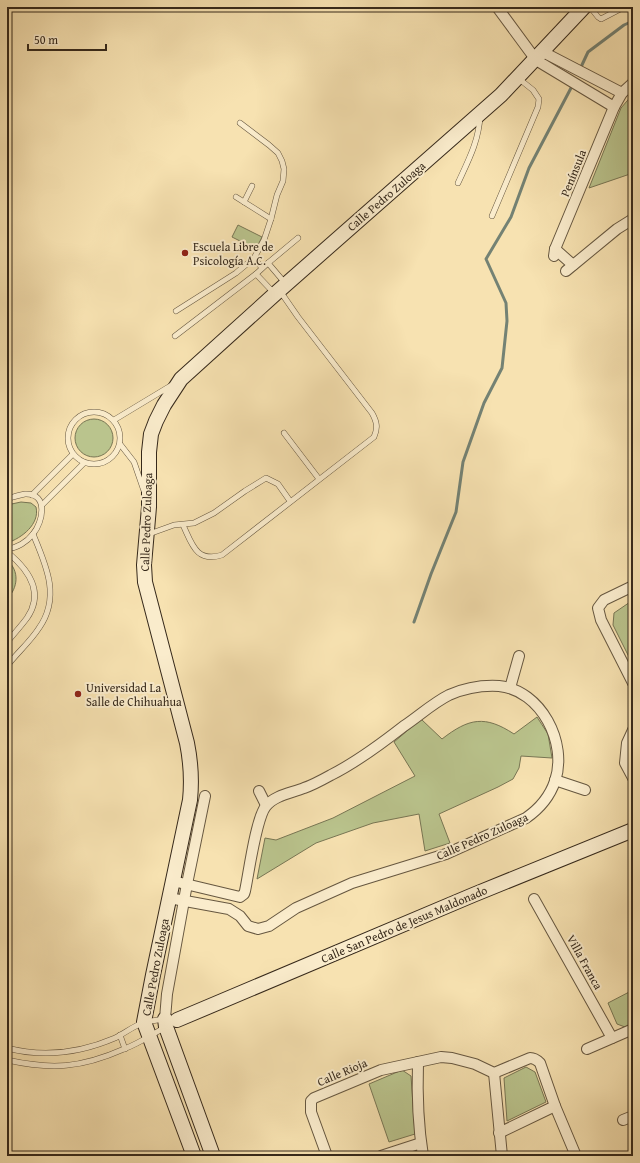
<svg xmlns="http://www.w3.org/2000/svg" width="640" height="1163" font-family="'Gentium Book Plus',serif">
	<style>
		.green { fill: #bac48d; stroke: #787654 }
		.lines { fill: none; stroke-linecap: round; stroke-linejoin: round }
		.stream { stroke: #748274; stroke-width: 3 }
		.lane-casing { stroke: #665740; stroke-width: 6 }
		.street-casing { stroke: #665740; stroke-width: 12 }
		.secondary-casing { stroke: #36291b; stroke-width: 16 }
		.lane { stroke: #faeccc; stroke-width: 5 }
		.street { stroke: #faeccc; stroke-width: 10 }
		.secondary { stroke: #faeccc; stroke-width: 14 }
		.poi-dot { fill: #8f2418; stroke: #faeccc; stroke-width: 1.5 }
		.labels { text-anchor: middle; dominant-baseline: central; stroke-width: 4; stroke-linejoin: round; paint-order: stroke }
		.street-label { font-size: 12px; fill: #36291b; stroke: #faeccc }
		.poi-label { font-size: 12px; fill: #36291b; stroke: #faeccc; text-anchor: start }
	</style>
	<rect width="100%" height="100%" fill="#f7e2b1"/>
	<filter id="stains"><feTurbulence type="fractalNoise" baseFrequency=".005" numOctaves="4"/><feColorMatrix values="0 0 0 0 .2 0 0 0 0 .09 0 0 0 0 .02 0 0 0 .5 -.17"/></filter>
	<radialGradient id="worn" r=".72"><stop offset=".6" stop-color="#630" stop-opacity="0"/><stop offset="1" stop-color="#630" stop-opacity=".3"/></radialGradient>
	<g class="green">
		<path d="M633 94V173L589 188 621 108Z"/>
		<path d="M238 225 262 237 256 249 232 237Z"/>
		<circle cx="94" cy="438" r="19"/>
		<path d="M21 502 31 503 36 507C40 524 22 538 7 543V505Z"/>
		<path d="M7 560C20 571 18 588 7 599Z"/>
		<path d="M633 600V665L613 625 614 613Z"/>
		<path d="M537 717 548 734 552 758 521 756 519 768 513 779 498 787 439 814 450 843 425 851 419 814 373 823 316 843 257 879 265 838 276 840 333 818 415 776 394 742 421 719 442 739C469 718 485 715 514 734Z"/>
		<path d="M633 990V1023L625 1027 617 1024 608 1003Z"/>
		<path d="M526 1067 535 1072 546 1102 507 1121 504 1078Z"/>
		<path d="M402 1070 411 1076 415 1134 389 1142 369 1084Z"/>
	</g>
	<g class="lines">
		<g class="stream">
			<path d="M581 67 588 52 624 25 633 21"/>
			<path d="M414 622 431 574 456 512 463 462 484 403 502 368 507 321 506 303 486 259 511 217 529 168 571 88"/>
		</g>
		<defs>
			<g id="lane">
				<path d="M590 7 598 17 601 19 624 7"/>
				<path d="M458 183C468 161 479 141 480 116"/>
				<path d="M236 197 271 219"/>
				<path d="M244 202 252 186"/>
				<path d="M492 216 538 107 539 99 533 90 518 78"/>
				<path d="M254 258 262 268"/>
				<path d="M268 263 256 274 274 293"/>
				<path d="M285 283 268 263 298 238"/>
				<path d="M176 311 236 273 254 258 264 240 271 219 277 195 283 181 284 169 282 161 278 153 269 145 240 123"/>
				<path d="M175 336 256 274"/>
				<circle cx="94" cy="438" r="26"/>
				<path d="M114 420 172 385"/>
				<path d="M284 433 319 479"/>
				<path d="M120 444 134 462 144 491"/>
				<path d="M32 495 73 454"/>
				<path d="M7 499C13 497 19 495 25 494 49 493 43 522 33 534 27 542 17 548 7 549"/>
				<path d="M42 505 84 463"/>
				<path d="M183 525C192 544 196 563 222 555L374 437C378 428 377 422 372 413L298 317 280 291"/>
				<path d="M149 534 174 525 194 523 214 513 245 491 266 478 278 484 290 501"/>
				<path d="M7 552C28 569 45 592 27 618 21 626 14 634 7 642"/>
				<path d="M7 666C17 653 30 642 39 628 61 597 46 565 33 534"/>
				<path d="M120 1035 125 1049"/>
				<path d="M7 1048C45 1058 80 1053 115 1038 125 1033 135 1025 145 1022 151 1021 158 1020 164 1019"/>
				<path d="M7 1060C52 1070 81 1068 124 1049 138 1044 151 1035 164 1028"/>
			</g>
			<g id="street">
				<path d="M497 7 536 60 614 107"/>
				<path d="M543 52 622 93"/>
				<path d="M555 249 573 265"/>
				<path d="M554 256 555 249 614 107 622 93 633 83"/>
				<path d="M566 271 617 229 633 219"/>
				<path d="M633 586 604 600 598 608 601 620 633 683"/>
				<path d="M510 688 519 656"/>
				<path d="M633 730 627 743 625 763 633 778"/>
				<path d="M555 780 585 790"/>
				<path d="M259 791 266 805"/>
				<path d="M169 898 229 909 240 916 248 926 258 929 269 926 296 908 352 883 446 854 526 818C539 809 550 796 555 781 568 743 541 690 499 686 482 685 465 688 449 695 433 703 419 716 404 726 381 744 357 762 331 775 322 780 313 785 304 788 292 793 275 795 266 806 256 818 249 872 245 891L244 894 240 897 173 881"/>
				<path d="M534 899 612 1038"/>
				<path d="M165 1019 167 994 187 884 205 796"/>
				<path d="M587 1049 633 1029"/>
				<path d="M418 1062C417 1093 418 1125 423 1156"/>
				<path d="M494 1073 502 1156"/>
				<path d="M623 1120 633 1116"/>
				<path d="M499 1133 555 1106"/>
				<path d="M327 1156 311 1112V1101L314 1098 381 1070 441 1057 452 1058 475 1064 494 1073 530 1058C534 1058 537 1060 540 1063L555 1106 576 1156"/>
				<path d="M381 1156 421 1143"/>
			</g>
			<g id="secondary">
				<path d="M165 1019 166 1027 213 1156"/>
				<path d="M177 1020 473 895 633 830"/>
				<path d="M194 1156 144 1022 153 975 190 800C192 780 191 763 187 743L145 582 144 565 149 507V452L151 434 156 421 164 405 181 379 275 294 501 95 584 7"/>
			</g>
		</defs>
		<use href="#lane" class="lane-casing"/>
		<use href="#street" class="street-casing"/>
		<use href="#secondary" class="secondary-casing"/>
		<use href="#lane" class="lane"/>
		<use href="#street" class="street"/>
		<use href="#secondary" class="secondary"/>
	</g>
	<g class="poi-dot">
		<circle cx="185" cy="253" r="4"/>
		<circle cx="78" cy="694" r="4"/>
	</g>
	<g class="labels">
		<g class="street-label">
			<text transform="translate(573 173) rotate(-68)">Península</text>
			<text transform="translate(386 196) rotate(-41)">Calle Pedro Zuloaga</text>
			<text transform="translate(146 522) rotate(-88)">Calle Pedro Zuloaga</text>
			<text transform="translate(482 836) rotate(-24)">Calle Pedro Zuloaga</text>
			<text transform="translate(404 924) rotate(-23)">Calle San Pedro de Jesus Maldonado</text>
			<text transform="translate(585 962) rotate(61)">Villa Franca</text>
			<text transform="translate(155 967) rotate(-79)">Calle Pedro Zuloaga</text>
			<text transform="translate(342 1072) rotate(-23)">Calle Rioja</text>
		</g>
		<g class="poi-label">
			<text x="193" y="246">Escuela Libre de<tspan x="193" dy="14">Psicología A.C.</tspan></text>
			<text x="86" y="687">Universidad La<tspan x="86" dy="14">Salle de Chihuahua</tspan></text>
		</g>
	</g>
	<rect width="640" height="1163" fill="none" stroke="#f7e2b1" stroke-width="24"/>
	<rect x="8" y="8" width="624" height="1147" fill="none" stroke="#36291b" stroke-width="2"/>
	<rect x="12" y="12" width="616" height="1139" fill="none" stroke="#36291b"/>
	<path d="M28 44v6h78v-6" fill="none" stroke="#36291b" stroke-width="2"/>
	<text x="34" y="44" font-size="12" fill="#36291b" stroke="#faeccc" stroke-width="3" paint-order="stroke">50 m</text>
	<rect width="100%" height="100%" filter="url(#stains)"/>
	<rect width="100%" height="100%" fill="url(#worn)"/>
</svg>
